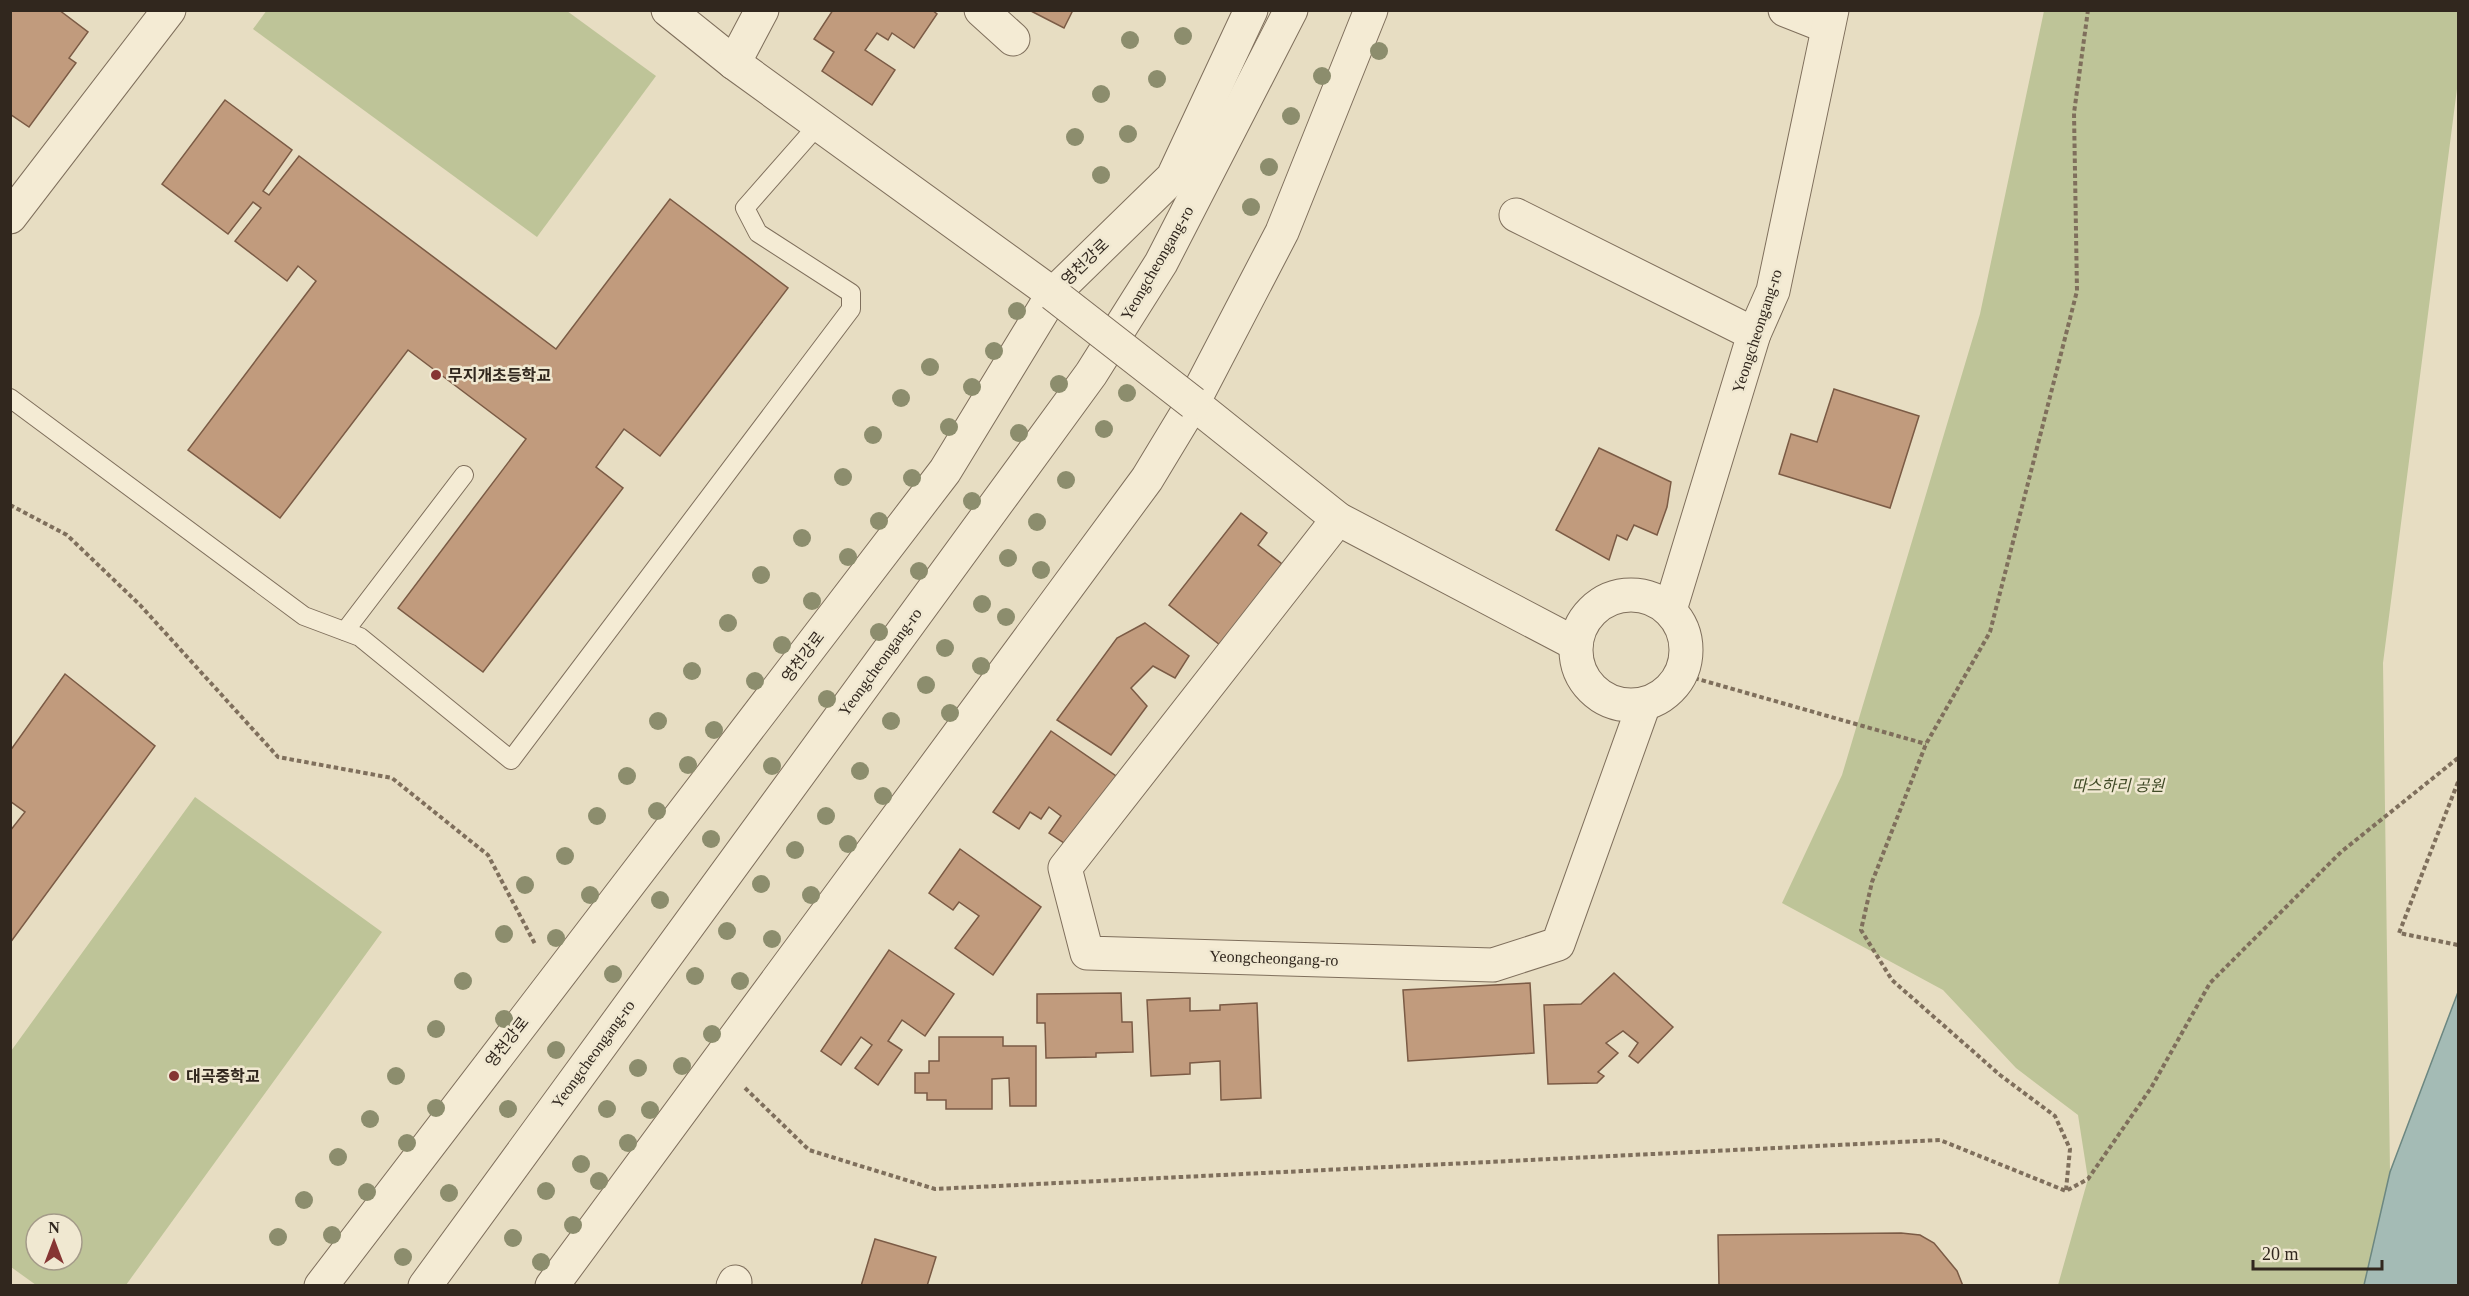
<svg xmlns="http://www.w3.org/2000/svg" width="2469" height="1296" font-family="'Times New Roman','Noto Sans KR',serif">
	<style>
		.green { fill: #bec498; fill-rule: evenodd }
		.water { fill: #a4bbb5; stroke: #6c8781; stroke-width: 1.5 }
		.building { fill: #c19b7d; stroke: #7b5b45; stroke-width: 1.5 }
		.lines { fill: none; stroke-linecap: round; stroke-linejoin: round }
		.service-casing { stroke: #7f6f5c; stroke-width: 20 }
		.minor-casing { stroke: #7f6f5c; stroke-width: 35 }
		.tertiary-casing { stroke: #7f6f5c; stroke-width: 35 }
		.path { stroke: #7f6f5c; stroke-width: 4; stroke-dasharray: 4.5 3; stroke-linecap: butt }
		.service { stroke: #f4ebd4; stroke-width: 18 }
		.minor { stroke: #f4ebd4; stroke-width: 33 }
		.tertiary { stroke: #f4ebd4; stroke-width: 33 }
		.minor-bridge-casing { stroke: #7f6f5c; stroke-width: 35; stroke-linecap: butt }
		.minor-bridge { stroke: #f4ebd4; stroke-width: 33 }
		.tree { fill: #8c8d6d }
		.poi-dot { fill: #863533; stroke: #f0e8d1; stroke-width: 2 }
		.labels { text-anchor: middle; dominant-baseline: central; stroke-width: 5; stroke-linejoin: round; paint-order: stroke }
		.street-label { font-size: 16px; fill: #31271e; stroke: #f0e8d1 }
		.poi-label { font-size: 16px; font-weight: bold; fill: #31271e; stroke: #f0e8d1; text-anchor: start }
		.park-label { font-size: 16px; font-style: italic; fill: #414b27; stroke: #f0e8d1 }
	</style>
	<rect width="100%" height="100%" fill="#e7ddc2"/>
	<g class="green">
		<path d="M267 10 567 11 656 76 537 237 253 29Z"/>
		<path d="M2044 11H2458V81L2383 663 2390 1172 2364 1285H2058L2088 1179 2078 1115 2016 1068 1943 990 1782 903 1842 775 1980 314Z"/>
		<path d="M195 797 382 932 126 1285H36L11 1267V1051ZM36 1224H72V1260H36Z"/>
	</g>
	<path class="water" d="M2458 992V1285H2364L2390 1172Z"/>
	<g class="building">
		<path d="M10 10H59L88 32 69 58 76 63 29 127 10 114Z"/>
		<path d="M833 10H932L937 14 914 48 892 33 888 40 877 33 865 50 895 70 872 105 822 71 834 52 814 39Z"/>
		<path d="M1029 10H1073L1064 28Z"/>
		<path d="M225 100 292 150 263 191 269 195 299 156 556 349 670 199 788 288 660 456 624 429 596 467 623 488 483 672 398 608 526 439 408 350 280 518 188 450 316 281 298 266 287 281 235 241 261 208 253 202 228 234 162 184Z"/>
		<path d="M1834 389 1919 416 1890 508 1779 474 1791 434 1817 442Z"/>
		<path d="M1599 448 1671 482 1667 507 1657 535 1634 525 1627 540 1617 535 1609 560 1556 530Z"/>
		<path d="M1241 513 1267 533 1258 545 1282 564 1220 645 1169 605Z"/>
		<path d="M1145 623 1189 656 1175 678 1153 666 1131 688 1147 706 1111 755 1057 720 1117 638Z"/>
		<path d="M65 674 155 746 10 943V831L25 812 10 801V751Z"/>
		<path d="M1051 731 1119 778 1070 847 1049 833 1061 816 1049 807 1041 819 1030 812 1019 829 993 812Z"/>
		<path d="M960 849 1041 907 993 975 955 948 979 916 959 902 953 910 929 893Z"/>
		<path d="M889 950 954 994 925 1036 902 1020 888 1041 902 1050 878 1085 855 1068 872 1045 861 1037 841 1065 821 1051Z"/>
		<path d="M1614 973 1673 1027 1638 1063 1629 1056 1638 1043 1623 1031 1606 1043 1618 1053 1598 1072 1604 1076 1597 1083 1548 1084 1544 1005 1581 1004Z"/>
		<path d="M1530 983 1534 1053 1408 1061 1403 990Z"/>
		<path d="M1121 993 1122 1022H1132L1133 1052 1096 1053V1057L1046 1058 1045 1023H1037V994Z"/>
		<path d="M1190 998V1011L1220 1010V1005L1257 1003 1261 1098 1221 1100 1220 1061 1190 1063V1074L1151 1076 1147 1000Z"/>
		<path d="M939 1037H1003V1046H1036V1106H1010L1009 1078 992 1079V1109H946V1100H927V1093H915V1073H929V1061H939Z"/>
		<path d="M1901 1233 1920 1235 1934 1243 1957 1271 1963 1286H1719L1718 1235Z"/>
		<path d="M875 1239 936 1257 927 1286H861Z"/>
	</g>
	<g class="lines">
		<defs>
			<g id="service">
				<path d="M10 398 304 616 360 637 511 760 851 309V293L758 233 745 208 818 125"/>
				<path d="M345 631 464 475"/>
			</g>
			<g id="minor">
				<path d="M668 10 734 63 1053 294"/>
				<path d="M981 10 1013 39"/>
				<path d="M1785 10 1828 27"/>
				<path d="M734 63 762 10"/>
				<path d="M1516 215 1754 334"/>
				<path d="M10 217 169 10"/>
				<path d="M1193 403 1338 519 1576 644"/>
				<path d="M1338 519 1065 868 1087 953 1493 965 1558 944 1644 704"/>
				<circle cx="1631" cy="650" r="55"/>
				<path d="M1670 610 1754 334 1773 291 1832 10"/>
				<path d="M733 1286 735 1282"/>
			</g>
			<g id="tertiary">
				<path d="M321 1286 945 471 1053 294 1173 177 1251 10"/>
				<path d="M425 1286 1091 374 1161 263 1291 10"/>
				<path d="M552 1286 1147 479 1193 403 1282 232 1371 10"/>
			</g>
		</defs>
		<use href="#service" class="service-casing"/>
		<use href="#minor" class="minor-casing"/>
		<use href="#tertiary" class="tertiary-casing"/>
		<g class="path">
			<path d="M10 505 67 535 140 605 278 757 392 778 488 855 535 944"/>
			<path d="M1680 674 1926 744"/>
			<path d="M2458 782 2399 933 2458 945"/>
			<path d="M745 1088 809 1150 935 1189 1940 1140 2066 1191 2088 1179 2151 1088 2210 983 2341 852 2458 758"/>
			<path d="M2066 1190 2070 1149 2055 1116 2000 1075 1892 980 1861 930 1872 882 1926 744 1990 632 2077 291 2074 113 2088 10"/>
		</g>
		<use href="#service" class="service"/>
		<use href="#minor" class="minor"/>
		<use href="#tertiary" class="tertiary"/>
		<defs>
			<path id="minor-bridge" d="M1053 294 1193 403"/>
		</defs>
		<use href="#minor-bridge" class="minor-bridge-casing"/>
		<use href="#minor-bridge" class="minor-bridge"/>
	</g>
	<g class="tree">
		<circle cx="1183" cy="36" r="9"/>
		<circle cx="1130" cy="40" r="9"/>
		<circle cx="1379" cy="51" r="9"/>
		<circle cx="1322" cy="76" r="9"/>
		<circle cx="1157" cy="79" r="9"/>
		<circle cx="1101" cy="94" r="9"/>
		<circle cx="1291" cy="116" r="9"/>
		<circle cx="1128" cy="134" r="9"/>
		<circle cx="1075" cy="137" r="9"/>
		<circle cx="1269" cy="167" r="9"/>
		<circle cx="1101" cy="175" r="9"/>
		<circle cx="1251" cy="207" r="9"/>
		<circle cx="1017" cy="311" r="9"/>
		<circle cx="994" cy="351" r="9"/>
		<circle cx="930" cy="367" r="9"/>
		<circle cx="1059" cy="384" r="9"/>
		<circle cx="972" cy="387" r="9"/>
		<circle cx="1127" cy="393" r="9"/>
		<circle cx="901" cy="398" r="9"/>
		<circle cx="949" cy="427" r="9"/>
		<circle cx="1104" cy="429" r="9"/>
		<circle cx="1019" cy="433" r="9"/>
		<circle cx="873" cy="435" r="9"/>
		<circle cx="843" cy="477" r="9"/>
		<circle cx="912" cy="478" r="9"/>
		<circle cx="1066" cy="480" r="9"/>
		<circle cx="972" cy="501" r="9"/>
		<circle cx="879" cy="521" r="9"/>
		<circle cx="1037" cy="522" r="9"/>
		<circle cx="802" cy="538" r="9"/>
		<circle cx="848" cy="557" r="9"/>
		<circle cx="1008" cy="558" r="9"/>
		<circle cx="1041" cy="570" r="9"/>
		<circle cx="919" cy="571" r="9"/>
		<circle cx="761" cy="575" r="9"/>
		<circle cx="812" cy="601" r="9"/>
		<circle cx="982" cy="604" r="9"/>
		<circle cx="1006" cy="617" r="9"/>
		<circle cx="728" cy="623" r="9"/>
		<circle cx="879" cy="632" r="9"/>
		<circle cx="782" cy="645" r="9"/>
		<circle cx="945" cy="648" r="9"/>
		<circle cx="981" cy="666" r="9"/>
		<circle cx="692" cy="671" r="9"/>
		<circle cx="755" cy="681" r="9"/>
		<circle cx="926" cy="685" r="9"/>
		<circle cx="827" cy="699" r="9"/>
		<circle cx="950" cy="713" r="9"/>
		<circle cx="658" cy="721" r="9"/>
		<circle cx="891" cy="721" r="9"/>
		<circle cx="714" cy="730" r="9"/>
		<circle cx="688" cy="765" r="9"/>
		<circle cx="772" cy="766" r="9"/>
		<circle cx="860" cy="771" r="9"/>
		<circle cx="627" cy="776" r="9"/>
		<circle cx="883" cy="796" r="9"/>
		<circle cx="657" cy="811" r="9"/>
		<circle cx="597" cy="816" r="9"/>
		<circle cx="826" cy="816" r="9"/>
		<circle cx="711" cy="839" r="9"/>
		<circle cx="848" cy="844" r="9"/>
		<circle cx="795" cy="850" r="9"/>
		<circle cx="565" cy="856" r="9"/>
		<circle cx="761" cy="884" r="9"/>
		<circle cx="525" cy="885" r="9"/>
		<circle cx="590" cy="895" r="9"/>
		<circle cx="811" cy="895" r="9"/>
		<circle cx="660" cy="900" r="9"/>
		<circle cx="727" cy="931" r="9"/>
		<circle cx="504" cy="934" r="9"/>
		<circle cx="556" cy="938" r="9"/>
		<circle cx="772" cy="939" r="9"/>
		<circle cx="613" cy="974" r="9"/>
		<circle cx="695" cy="976" r="9"/>
		<circle cx="463" cy="981" r="9"/>
		<circle cx="740" cy="981" r="9"/>
		<circle cx="504" cy="1019" r="9"/>
		<circle cx="436" cy="1029" r="9"/>
		<circle cx="712" cy="1034" r="9"/>
		<circle cx="556" cy="1050" r="9"/>
		<circle cx="682" cy="1066" r="9"/>
		<circle cx="638" cy="1068" r="9"/>
		<circle cx="396" cy="1076" r="9"/>
		<circle cx="436" cy="1108" r="9"/>
		<circle cx="508" cy="1109" r="9"/>
		<circle cx="607" cy="1109" r="9"/>
		<circle cx="650" cy="1110" r="9"/>
		<circle cx="370" cy="1119" r="9"/>
		<circle cx="407" cy="1143" r="9"/>
		<circle cx="628" cy="1143" r="9"/>
		<circle cx="338" cy="1157" r="9"/>
		<circle cx="581" cy="1164" r="9"/>
		<circle cx="599" cy="1181" r="9"/>
		<circle cx="546" cy="1191" r="9"/>
		<circle cx="367" cy="1192" r="9"/>
		<circle cx="449" cy="1193" r="9"/>
		<circle cx="304" cy="1200" r="9"/>
		<circle cx="573" cy="1225" r="9"/>
		<circle cx="332" cy="1235" r="9"/>
		<circle cx="278" cy="1237" r="9"/>
		<circle cx="513" cy="1238" r="9"/>
		<circle cx="403" cy="1257" r="9"/>
		<circle cx="541" cy="1262" r="9"/>
	</g>
	<g class="poi-dot">
		<circle cx="436" cy="375" r="6"/>
		<circle cx="174" cy="1076" r="6"/>
	</g>
	<g class="labels">
		<g class="street-label">
			<text transform="translate(1085 262) rotate(-44)">영천강로</text>
			<text transform="translate(1157 263) rotate(-60)">Yeongcheongang-ro</text>
			<text transform="translate(1757 331) rotate(-72)">Yeongcheongang-ro</text>
			<text transform="translate(803 657) rotate(-53)">영천강로</text>
			<text transform="translate(880 662) rotate(-54)">Yeongcheongang-ro</text>
			<text transform="translate(1274 958) rotate(2)">Yeongcheongang-ro</text>
			<text transform="translate(507 1042) rotate(-52)">영천강로</text>
			<text transform="translate(593 1054) rotate(-54)">Yeongcheongang-ro</text>
		</g>
		<g class="poi-label">
			<text x="448" y="375">무지개초등학교</text>
			<text x="186" y="1076">대곡중학교</text>
		</g>
		<g class="park-label">
			<text x="2118" y="785">따스하리 공원</text>
		</g>
	</g>
	<rect width="2469" height="1296" fill="none" stroke="#31271e" stroke-width="24"/>
	<g transform="translate(54 1242)"><circle r="28" fill="#f0e8d1" stroke="#a49b89" stroke-width="1.5"/>
	<path d="M0-4.5L10 22L0 15L-10 22Z" fill="#863533"/>
	<text y="-9" font-size="16" font-weight="bold" text-anchor="middle" fill="#31271e">N</text>
	</g>
	<path d="M2253 1260v9h129v-9" fill="none" stroke="#31271e" stroke-width="3"/>
	<text x="2262" y="1260" font-size="18" fill="#31271e" stroke="#f0e8d1" stroke-width="4.5" paint-order="stroke">20 m</text>
</svg>
